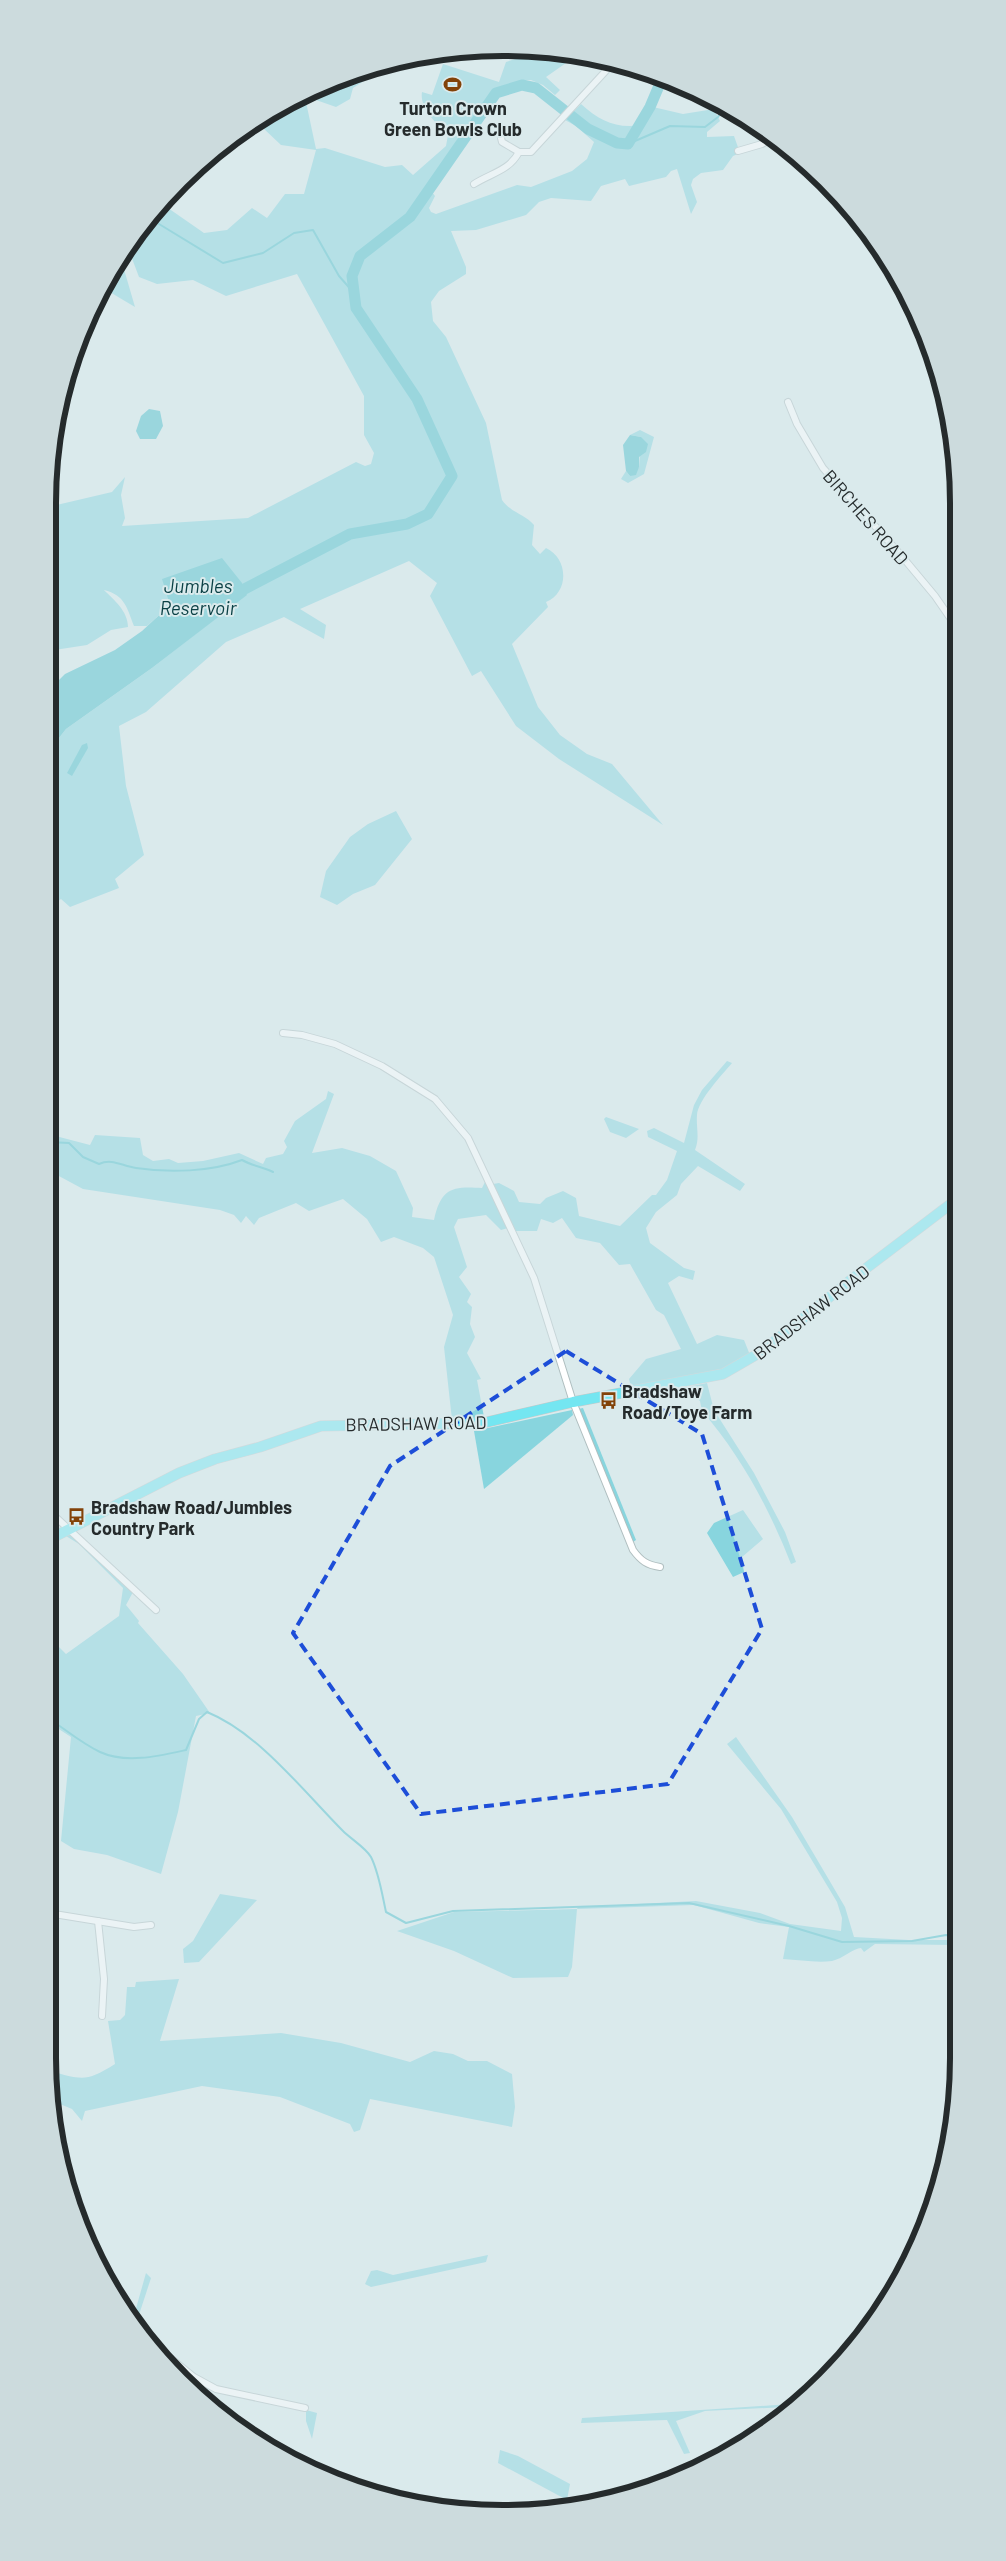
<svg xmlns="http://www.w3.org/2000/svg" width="1006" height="2561" font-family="Barlow,sans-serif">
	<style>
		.green { fill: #88d5de }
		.water { fill: #4cbfcb }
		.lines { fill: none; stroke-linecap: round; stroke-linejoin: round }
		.stream { stroke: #4cbfcb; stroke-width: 2 }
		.river { stroke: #4cbfcb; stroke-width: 11 }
		.street-casing { stroke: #b0bfc0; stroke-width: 8 }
		.secondary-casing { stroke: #b0bfc0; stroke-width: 10 }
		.primary-casing { stroke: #c6c8c8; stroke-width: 11 }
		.street { stroke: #fff; stroke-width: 6 }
		.secondary { stroke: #fff; stroke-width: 9 }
		.primary { stroke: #74e6f1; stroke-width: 10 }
		.marked { fill: none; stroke: #1d4ed8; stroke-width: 4; stroke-dasharray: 10 6; stroke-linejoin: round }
		.labels { text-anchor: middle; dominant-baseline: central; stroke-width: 4; stroke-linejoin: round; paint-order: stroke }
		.poi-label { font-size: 18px; font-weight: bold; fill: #252b2c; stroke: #daeaec; text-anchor: start }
		.street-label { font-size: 18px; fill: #252b2c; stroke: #daeaec }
		.water-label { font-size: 19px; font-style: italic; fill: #0a4045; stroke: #daeaec }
		.rim { fill: none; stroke: #252b2c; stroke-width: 6 }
	</style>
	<rect width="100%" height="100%" fill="#daeaec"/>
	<g class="green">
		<path d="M543 50 576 56 546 77 560 90 555 95 543 85 531 80H522L510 86 494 90 477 112 428 187 435 196 429 208 431 212 436 214 517 185 531 187 572 171 587 159 594 142 576 126 565 120 581 104C600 121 616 129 642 125L653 107 683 114 714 109 720 121 707 132V137L734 136 740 153 733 156 723 170 701 173 693 179 691 185 697 202 691 214 677 169 671 171 666 177 629 186 625 179 601 186 591 201 551 198 539 202 526 215 476 230 451 231 466 267V274L439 291 431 302 433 321 446 337 486 423 502 500C511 513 525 514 534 525L532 545 540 554 546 548C568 558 570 592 546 602L548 607 512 644 538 707 560 735 587 754 612 764 663 825 559 759 516 726 481 671 472 676 430 596 437 583 409 561 300 609 326 625 324 639 284 617 226 642 146 712 119 726 126 786 144 855 115 879 119 888 70 907 61 899 48 908V752L66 729 152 668 247 594 170 605 147 626H134C127 608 125 595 104 590 114 600 128 611 128 627L111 630 87 645 48 651V507L112 492 125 477 121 495 125 518 122 526 248 518 356 462 365 466 371 464 374 453 364 435V396L297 274 226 296 193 280 157 284 139 277 128 248 136 235 146 230 164 209 168 208 204 233 227 230 252 208 267 218 285 194H304L316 150 281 145 263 128 279 107 357 72 392 63 353 88 350 99 336 107 316 100 306 102 316 149 325 148 385 167 402 165 413 175 446 146 448 135C438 125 419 108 422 92L432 95 443 64 499 82 506 62Z"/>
		<path d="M121 259 135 307 103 288Z"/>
		<path d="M640 430 654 437 644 474 628 483 621 479 626 471 630 476 639 467 641 437 630 435Z"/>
		<path d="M396 811 412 839 375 885 353 894 337 905 320 897 326 871 350 837 368 824Z"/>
		<path d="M727 1061 732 1063C722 1075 698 1100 697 1115 696 1128 700 1138 695 1150L745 1184 740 1191 698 1166 681 1184 677 1195 656 1212 646 1228 650 1243 684 1268 695 1271 693 1280 679 1276 668 1283 697 1344 717 1335 744 1340 750 1355 722 1369 631 1387 629 1379 646 1359 681 1349 664 1315 656 1310 630 1264 619 1265 600 1243 576 1238 562 1218 553 1223 541 1219 537 1231H515L493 1184 499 1183 514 1191 519 1202 540 1204 546 1198 563 1191 576 1198 579 1216 620 1226 652 1195H656L667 1180 677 1151 648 1137 647 1131 654 1128 684 1143 694 1105 702 1090Z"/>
		<path d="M328 1091 334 1094 312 1153 342 1148 370 1156 396 1171 413 1208 412 1217 434 1220C441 1188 452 1186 482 1188L486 1180 508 1228 501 1230 486 1215 458 1219 454 1227 467 1267 459 1277 471 1294 467 1302 472 1307 470 1324 475 1337 467 1353 481 1379 477 1380 484 1417 452 1420 444 1347 453 1315 434 1257 423 1248 394 1237 381 1242 367 1219 343 1199 309 1211 296 1203 259 1218 254 1225 246 1216 241 1223 234 1215 220 1210 83 1189 57 1175 52 1177 48 1185V1134L90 1145 95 1135 140 1138 143 1155 153 1161 169 1159 178 1163 203 1161 239 1153 263 1164 266 1158 283 1154 287 1147 284 1141 295 1121 326 1099Z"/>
		<path d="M606 1117 639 1129 626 1138 610 1132 604 1119Z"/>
		<path d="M707 1383 714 1410 754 1473 785 1532 796 1562 791 1564C769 1508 741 1456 702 1411L700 1401C679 1383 669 1404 652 1394Z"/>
		<path d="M583 1408 636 1540 633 1542 578 1409Z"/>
		<path d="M572 1410 573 1415 484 1489 474 1431Z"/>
		<path d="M743 1510 763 1539 742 1557 744 1572 733 1577 707 1533 714 1523Z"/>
		<path d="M72 1533 133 1592 126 1605 139 1621 138 1623 183 1674 210 1713 196 1716 178 1812 161 1874 107 1855 74 1849 61 1841 71 1737 48 1722V1643L50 1645 54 1642 66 1654 119 1616 123 1588 79 1544 66 1536Z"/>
		<path d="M736 1737 792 1817 845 1907 854 1937 909 1940H958V2039L953 2029V1945L875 1944 864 1952 861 1948C854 1948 842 1959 832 1961 817 1963 799 1960 783 1959L789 1927 759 1923 694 1905 577 1909 572 1967 568 1977 513 1978 454 1951 397 1931 454 1912 577 1909 578 1907 696 1901 760 1913 790 1924 841 1931 842 1918 837 1902 781 1809 727 1744Z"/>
		<path d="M220 1894 257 1900 199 1962 184 1963 183 1949 193 1941Z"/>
		<path d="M179 1979 160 2041 281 2033 341 2043 410 2062 434 2051 453 2054 468 2061H487L512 2074 515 2107 512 2127 370 2099 360 2130 354 2132 350 2124 280 2097 202 2086 85 2111 82 2121 72 2109 55 2102 50 2071C83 2080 86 2082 115 2064L108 2021 120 2020 125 2015 127 1987H135L136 1982Z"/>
		<path d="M488 2255 486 2262 371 2287 365 2284 371 2271 377 2270 393 2275Z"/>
		<path d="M146 2273 151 2278 136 2324 133 2319Z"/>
		<path d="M790 2404 787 2407 705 2411 676 2421 690 2453 684 2454 667 2420 581 2423 582 2418Z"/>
		<path d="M306 2410 317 2413 312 2439 306 2421Z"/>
		<path d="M500 2450 518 2456 570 2484 567 2500 498 2463Z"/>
	</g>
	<g class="water">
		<path d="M149 409 160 411 163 426 156 439H140L136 431 141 416Z"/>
		<path d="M630 435 641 437 648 444 646 452 639 457V467L636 475 630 476 626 471 623 445Z"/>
		<path d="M222 558 242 583 247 595 152 668 66 729 48 752V691L65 674 115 650 142 631 170 605 162 579Z"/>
		<path d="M87 743 88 748 72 776 67 773 82 745Z"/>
	</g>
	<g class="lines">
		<g class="stream">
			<path d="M628 144 670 126 705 127 718 117 723 109"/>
			<path d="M159 224 223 263 263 253 294 233 313 230 339 276 354 293"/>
			<path d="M955 471 948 480V486L955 491"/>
			<path d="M48 1142 69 1143 83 1157 99 1164C112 1158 122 1166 136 1168 169 1173 211 1172 242 1160 253 1166 263 1167 273 1172"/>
			<path d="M48 1718C65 1729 81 1743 100 1752 126 1764 159 1756 186 1750L199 1719 207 1712C259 1733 304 1792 343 1831 351 1839 366 1848 371 1857 379 1873 382 1894 386 1912L406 1923 453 1911 689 1903 789 1926 842 1942 912 1941 946 1935 958 1936"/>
		</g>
		<path class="river" d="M233 595 350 534 407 524 428 514 452 476 417 399 356 308 352 276 360 256 410 217 496 93 522 85 536 88 588 129 617 143 628 144 650 107 661 81"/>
		<defs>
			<g id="street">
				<path d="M501 138 502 142 519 152"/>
				<path d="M738 151 762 144 772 138"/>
				<path d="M519 152H531L614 62"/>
				<path d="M474 184C491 173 509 171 519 152"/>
				<path d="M788 402 797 424 823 468 900 554 935 596 955 625"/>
				<path d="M283 1033 302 1035 335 1044 382 1066 435 1099 468 1138 534 1278 573 1402 633 1550C641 1561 647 1565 660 1567"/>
				<path d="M48 1510 156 1610"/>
				<path d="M48 1913 134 1927 151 1925"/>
				<path d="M98 1921 104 1979 102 2016"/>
				<path d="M147 2339 194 2377 216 2389 305 2408"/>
			</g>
			<path id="secondary" d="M148 219 167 198"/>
			<path id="primary" d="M48 1540 179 1473 215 1459 260 1447 321 1426 483 1423 573 1402 723 1374 761 1352 852 1279 956 1200"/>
		</defs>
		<use href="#street" class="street-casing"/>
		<use href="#secondary" class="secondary-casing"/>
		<use href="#primary" class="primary-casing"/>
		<use href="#street" class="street"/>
		<use href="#secondary" class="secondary"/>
		<use href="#primary" class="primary"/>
	</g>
	<path d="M0 0H1006V2561H0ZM566 1351 702 1434 762 1629 668 1784 421 1814 293 1633 390 1466Z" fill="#daeaec" fill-opacity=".55" fill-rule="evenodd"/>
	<path class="marked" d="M566 1351 702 1434 762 1629 668 1784 421 1814 293 1633 390 1466Z"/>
	<defs>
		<symbol id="stadium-bare" viewBox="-9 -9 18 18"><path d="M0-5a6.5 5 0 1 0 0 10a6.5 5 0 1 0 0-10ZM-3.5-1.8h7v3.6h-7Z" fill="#824208" stroke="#daeaec" stroke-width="2.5" paint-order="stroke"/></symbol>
		<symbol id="bus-bare" viewBox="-9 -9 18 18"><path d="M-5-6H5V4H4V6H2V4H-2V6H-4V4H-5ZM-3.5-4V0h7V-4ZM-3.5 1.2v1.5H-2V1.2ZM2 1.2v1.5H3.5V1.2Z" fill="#824208" stroke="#daeaec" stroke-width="2.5" paint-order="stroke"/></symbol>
	</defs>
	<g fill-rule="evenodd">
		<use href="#stadium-bare" x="440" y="72" width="25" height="25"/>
		<use href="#bus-bare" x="596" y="1388" width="25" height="25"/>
		<use href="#bus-bare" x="64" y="1504" width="25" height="25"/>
	</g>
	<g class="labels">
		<g class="poi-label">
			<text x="453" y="108" text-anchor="middle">Turton Crown<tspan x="453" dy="21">Green Bowls Club</tspan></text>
			<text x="622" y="1391">Bradshaw<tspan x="622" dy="21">Road/Toye Farm</tspan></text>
			<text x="91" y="1507">Bradshaw Road/Jumbles<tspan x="91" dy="21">Country Park</tspan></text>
		</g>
		<g class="street-label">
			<text transform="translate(866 517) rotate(49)">BIRCHES ROAD</text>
			<text transform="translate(811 1312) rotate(-38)">BRADSHAW ROAD</text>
			<text transform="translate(416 1423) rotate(-1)">BRADSHAW ROAD</text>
		</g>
		<g class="water-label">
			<text x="198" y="585">Jumbles<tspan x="198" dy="22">Reservoir</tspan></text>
		</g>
	</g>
	<path d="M0 0H1006V2561H0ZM503 56H503A447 447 0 0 1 950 503V2058A447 447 0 0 1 503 2505H503A447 447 0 0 1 56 2058V503A447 447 0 0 1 503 56Z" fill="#ccdbdd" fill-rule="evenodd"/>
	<path class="rim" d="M503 56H503A447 447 0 0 1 950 503V2058A447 447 0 0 1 503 2505H503A447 447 0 0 1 56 2058V503A447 447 0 0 1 503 56Z"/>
</svg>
